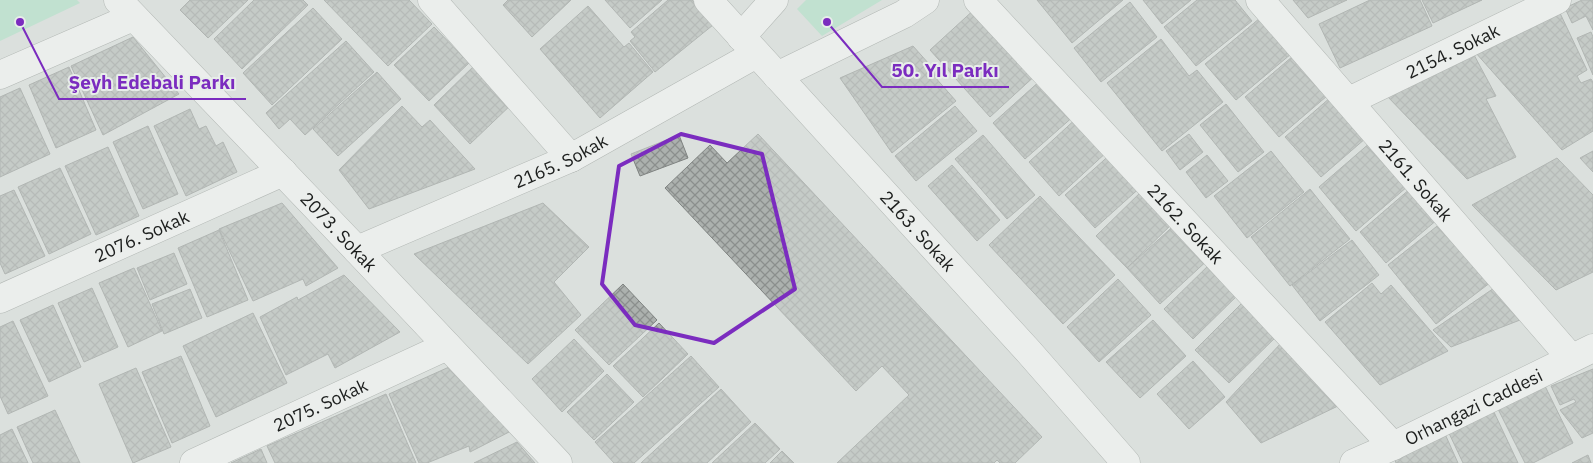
<svg xmlns="http://www.w3.org/2000/svg" width="1593" height="463" font-family="'IBM Plex Sans',sans-serif">
	<style>
		.green { fill: #a2e2c1 }
		.building { fill: url(#building-cross-hatch); stroke: #7f8381 }
		.lines { fill: none; stroke-linecap: round; stroke-linejoin: round }
		.minor-casing { stroke: #848886; stroke-width: 29 }
		.secondary-casing { stroke: #848886; stroke-width: 29 }
		.minor { stroke: #fff; stroke-width: 28 }
		.secondary { stroke: #fff; stroke-width: 28 }
		.marked { fill: none; stroke: #7b2cbf; stroke-width: 4; stroke-linejoin: round }
		.labels { text-anchor: middle; dominant-baseline: central; stroke-width: 4; stroke-linejoin: round; paint-order: stroke }
		.street-label { font-size: 18px; fill: #1c1e1d; stroke: #e8edea }
		.leader { fill: none; stroke: #7b2cbf; stroke-width: 2 }
		.callout-dot { fill: #7b2cbf; stroke: #e8edea; stroke-width: 2 }
		.callout-label { font-size: 19px; text-anchor: middle; font-weight: bold; fill: #7b2cbf; stroke: #e8edea; stroke-width: 4; stroke-linejoin: round; paint-order: stroke }
	</style>
	<defs>
		<pattern id="building-cross-hatch" width="8" height="8" patternUnits="userSpaceOnUse" patternTransform="scale(1.25)"><rect width="8" height="8" fill="#acb1ae"/><path d="M0 0l8 8M0 8l8-8" fill="none" stroke="#8b8f8d"/></pattern>
	</defs>
	<rect width="100%" height="100%" fill="#dbe0dd"/>
	<g class="green">
		<path d="M0 0H77L80 3 0 41Z"/>
		<path d="M806 0H882L822 36 797 9Z"/>
	</g>
	<g class="building">
		<path d="M190 0H248L208 38 180 10Z"/>
		<path d="M254 0H303L308 5 242 69 214 39Z"/>
		<path d="M324 0H409L432 24 388 66Z"/>
		<path d="M508 0H571L532 37 503 5Z"/>
		<path d="M605 0H662L630 28Z"/>
		<path d="M668 0H692L713 25 655 72 630 41 635 37 631 32Z"/>
		<path d="M1037 0H1123L1072 43Z"/>
		<path d="M1143 0H1191L1162 24Z"/>
		<path d="M1197 0H1235L1252 21 1196 66 1164 27Z"/>
		<path d="M1293 0H1347L1308 18Z"/>
		<path d="M1370 0H1420L1432 26 1340 68 1319 24Z"/>
		<path d="M1422 0H1482L1433 23Z"/>
		<path d="M1582 0H1593V30L1586 16 1572 23 1565 8Z"/>
		<path d="M1130 2 1157 37 1101 82 1074 48Z"/>
		<path d="M588 6 624 47 629 43 653 72 600 118 540 49Z"/>
		<path d="M977 7 1038 73 990 117 930 50Z"/>
		<path d="M313 8 342 39 272 105 243 73Z"/>
		<path d="M1559 11 1587 70 1577 76 1581 83 1591 79 1593 82V131L1562 150 1475 52Z"/>
		<path d="M1260 18 1291 54 1236 100 1205 64Z"/>
		<path d="M434 27 469 63 429 101 394 65Z"/>
		<path d="M1591 32 1593 37V75L1577 38Z"/>
		<path d="M133 37 179 94 103 135 71 66Z"/>
		<path d="M1161 39 1189 76 1197 70 1223 102 1162 151 1107 83Z"/>
		<path d="M346 41 374 72 305 135 290 119 279 129 266 113Z"/>
		<path d="M913 46 938 74 934 76 956 101 892 153 840 78Z"/>
		<path d="M1473 53 1496 96 1486 99 1516 157 1467 179 1386 95Z"/>
		<path d="M1293 56 1327 96 1279 137 1245 97Z"/>
		<path d="M478 62 515 101 470 144 434 105Z"/>
		<path d="M69 67 96 130 56 148 29 85Z"/>
		<path d="M377 72 401 99 338 156 313 129Z"/>
		<path d="M1042 79 1075 115 1025 159 993 123Z"/>
		<path d="M20 88 50 154 0 177V97Z"/>
		<path d="M1331 97 1366 138 1321 177 1285 137Z"/>
		<path d="M1226 104 1264 152 1238 172 1200 125Z"/>
		<path d="M402 106 422 127 430 120 475 169 369 209 339 170Z"/>
		<path d="M955 106 977 131 916 181 895 156Z"/>
		<path d="M190 109 199 129 206 126 216 146 223 142 237 172 186 196 154 126Z"/>
		<path d="M1079 116 1109 150 1059 196 1029 162Z"/>
		<path d="M148 126 178 194 143 209 113 142Z"/>
		<path d="M758 134 1042 437 1015 463H1000L997 460 994 463H837L909 395 882 366 856 391 665 188 710 145 727 163Z"/>
		<path d="M1189 134 1203 152 1180 170 1166 151Z"/>
		<path d="M679 135 688 158 640 176 631 154Z"/>
		<path d="M983 135 1035 195 1007 219 955 159Z"/>
		<path d="M1371 142 1408 186 1356 231 1319 187Z"/>
		<path d="M108 147 139 216 96 235 65 166Z"/>
		<path d="M1271 151 1304 192 1247 238 1214 196Z"/>
		<path d="M1593 151V172L1580 158Z"/>
		<path d="M1113 152 1143 185 1095 228 1065 195Z"/>
		<path d="M1207 155 1228 181 1206 198 1186 172Z"/>
		<path d="M1557 158 1593 195V272L1556 290 1472 205Z"/>
		<path d="M952 165 1000 220 977 241 928 186Z"/>
		<path d="M60 168 91 234 49 254 18 187Z"/>
		<path d="M1146 187 1177 219 1127 268 1096 236Z"/>
		<path d="M1411 188 1438 219 1386 263 1360 232Z"/>
		<path d="M1310 189 1350 239 1290 286 1251 237Z"/>
		<path d="M14 190 45 256 5 274 0 263V196Z"/>
		<path d="M1040 196 1115 275 1063 324 989 245Z"/>
		<path d="M282 203 338 268 306 286 303 279 253 301 219 229Z"/>
		<path d="M543 203 589 247 554 282 581 315 528 364 414 254Z"/>
		<path d="M1179 221 1211 257 1160 304 1127 268Z"/>
		<path d="M1441 223 1495 279 1436 324 1388 265Z"/>
		<path d="M219 230 248 300 207 317 178 248Z"/>
		<path d="M1352 240 1379 275 1320 321 1292 285Z"/>
		<path d="M174 253 187 284 150 300 137 268Z"/>
		<path d="M1214 260 1243 290 1193 339 1164 309Z"/>
		<path d="M134 268 162 331 128 347 99 283Z"/>
		<path d="M344 275 400 332 335 368 328 354 286 375 260 317 297 297 298 300Z"/>
		<path d="M1118 279 1151 315 1099 362 1067 327Z"/>
		<path d="M1372 283 1381 294 1391 285 1448 351 1380 385 1325 322Z"/>
		<path d="M623 284 657 320 609 365 575 330Z"/>
		<path d="M1497 286 1520 320 1451 347 1433 330Z"/>
		<path d="M92 288 118 347 84 362 58 303Z"/>
		<path d="M190 289 202 318 164 334 152 304Z"/>
		<path d="M1246 299 1280 333 1229 383 1195 350Z"/>
		<path d="M53 305 81 367 49 382 20 320Z"/>
		<path d="M253 313 287 383 216 417 183 346Z"/>
		<path d="M1153 320 1186 356 1140 398 1106 362Z"/>
		<path d="M13 321 48 396 8 414 0 396V327Z"/>
		<path d="M659 323 688 354 643 397 613 366Z"/>
		<path d="M574 339 604 371 562 412 532 379Z"/>
		<path d="M1282 342 1340 405 1261 443 1226 402Z"/>
		<path d="M181 356 210 426 172 443 142 372Z"/>
		<path d="M691 356 719 387 634 463H614L595 442Z"/>
		<path d="M1193 361 1225 397 1189 429 1157 394Z"/>
		<path d="M458 363 513 430 470 452 469 446 427 463H419L389 394Z"/>
		<path d="M136 368 171 447 133 463 99 384Z"/>
		<path d="M1593 369V433L1582 438 1560 410 1576 402 1574 399 1560 405 1551 386Z"/>
		<path d="M607 374 634 402 594 440 567 412Z"/>
		<path d="M1544 384 1573 443 1533 463H1525L1497 407Z"/>
		<path d="M721 389 751 422 707 463H641Z"/>
		<path d="M386 394 416 463H275L267 446Z"/>
		<path d="M55 410 80 463H33L17 427Z"/>
		<path d="M1493 410 1518 463H1463L1448 431Z"/>
		<path d="M755 423 780 449 765 463H712Z"/>
		<path d="M12 429 28 463H0V435Z"/>
		<path d="M1445 434 1458 463H1396L1394 457Z"/>
		<path d="M517 442 535 463H474Z"/>
		<path d="M261 449 267 463H231Z"/>
		<path d="M782 451 794 463H770Z"/>
		<path d="M1588 455 1591 463H1572Z"/>
	</g>
	<g class="lines">
		<defs>
			<g id="minor">
				<path id="s1" d="M118 0 357 250 558 463"/>
				<path d="M432 0 571 158"/>
				<path id="s2" d="M708 0 1029 352 1126 463"/>
				<path id="s3" d="M978 0 1393 446"/>
				<path id="s4" d="M1260 0 1571 358"/>
				<path d="M741 37 774 0"/>
				<path d="M0 75 133 17"/>
				<path d="M777 76 904 14 925 0"/>
				<path id="s5" d="M1349 101 1557 0"/>
				<path id="s6" d="M357 250 571 158 756 54"/>
				<path id="s7" d="M0 299 283 172"/>
				<path id="s8" d="M194 463 447 346"/>
			</g>
			<g id="secondary">
				<path id="s9" d="M1354 463 1393 446 1593 348"/>
			</g>
		</defs>
		<use href="#minor" class="minor-casing"/>
		<use href="#secondary" class="secondary-casing"/>
		<use href="#minor" class="minor"/>
		<use href="#secondary" class="secondary"/>
	</g>
	<path d="M0 0H1593V463H0ZM681 134 762 154 795 289 714 343 635 325 602 284 619 166Z" fill="#dbe0dd" fill-opacity=".55" fill-rule="evenodd"/>
	<path class="marked" d="M681 134 762 154 795 289 714 343 635 325 602 284 619 166Z"/>
	<g class="labels">
		<g class="street-label">
			<text stroke="none"><textPath href="#s5" startOffset="115">2154. Sokak</textPath></text>
			<text stroke="none"><textPath href="#s6" startOffset="222">2165. Sokak</textPath></text>
			<text stroke="none"><textPath href="#s4" startOffset="238">2161. Sokak</textPath></text>
			<text stroke="none"><textPath href="#s3" startOffset="305">2162. Sokak</textPath></text>
			<text stroke="none"><textPath href="#s1" startOffset="320">2073. Sokak</textPath></text>
			<text stroke="none"><textPath href="#s2" startOffset="312">2163. Sokak</textPath></text>
			<text stroke="none"><textPath href="#s7" startOffset="155">2076. Sokak</textPath></text>
			<text stroke="none"><textPath href="#s8" startOffset="139">2075. Sokak</textPath></text>
			<text stroke="none"><textPath href="#s9" startOffset="132">Orhangazi Caddesi</textPath></text>
		</g>
	</g>
	<path class="leader" d="M827 22L882 87H1009M20 22L59 99H246"/>
	<g class="callout-dot">
		<circle cx="827" cy="22" r="5"/>
		<circle cx="20" cy="22" r="5"/>
	</g>
	<g class="callout-label">
		<text x="945" y="77">50. Yıl Parkı</text>
		<text x="152" y="89">Şeyh Edebali Parkı</text>
	</g>
</svg>
